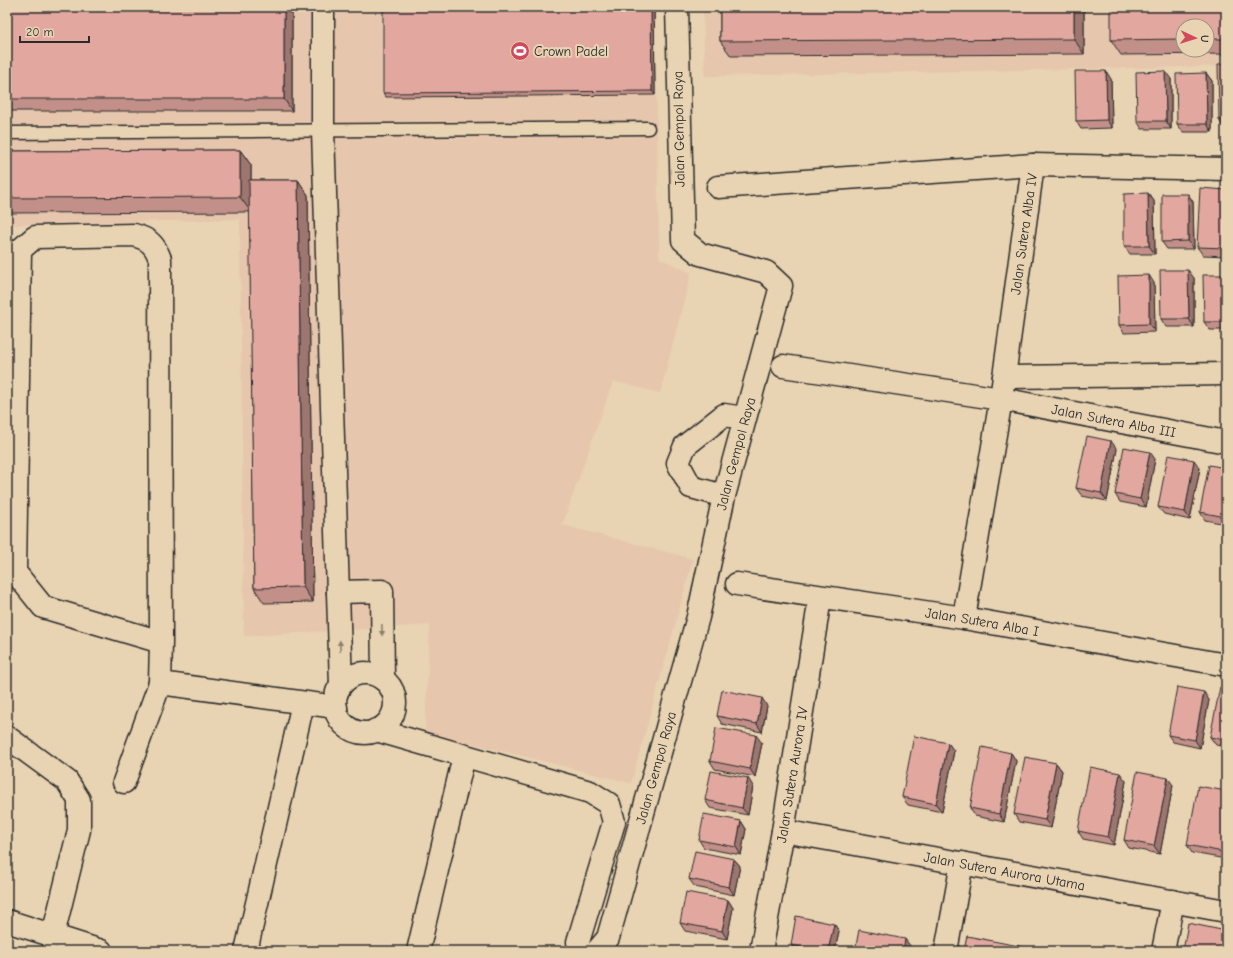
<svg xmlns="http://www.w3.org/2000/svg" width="1233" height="958" font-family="'Comic Neue',sans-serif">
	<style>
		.built { fill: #e6c6ac; fill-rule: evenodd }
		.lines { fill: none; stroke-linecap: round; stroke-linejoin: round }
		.lane-casing { stroke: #2b2b2b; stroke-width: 15 }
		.street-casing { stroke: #2b2b2b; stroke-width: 25 }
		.secondary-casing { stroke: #2b2b2b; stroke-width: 25 }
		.lane { stroke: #e8d3b2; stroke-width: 12 }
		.street { stroke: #e8d3b2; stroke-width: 22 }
		.secondary { stroke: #e8d3b2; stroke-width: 22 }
		.wall { fill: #c29089; stroke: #2b2b2b; fill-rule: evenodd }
		.shaded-wall { fill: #9e766f; stroke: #2b2b2b }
		.building { fill: #e2a89f; stroke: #2b2b2b }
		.oneway { fill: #8a7f6e }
		.labels { text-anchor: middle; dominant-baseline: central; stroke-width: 4; stroke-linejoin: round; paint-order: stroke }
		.poi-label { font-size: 14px; fill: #2b2b2b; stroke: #e8d3b2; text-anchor: start }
		.street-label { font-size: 14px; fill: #2b2b2b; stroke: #e8d3b2 }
	</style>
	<rect width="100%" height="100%" fill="#e8d3b2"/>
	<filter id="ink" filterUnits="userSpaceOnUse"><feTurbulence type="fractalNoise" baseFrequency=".025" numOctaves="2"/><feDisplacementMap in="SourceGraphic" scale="8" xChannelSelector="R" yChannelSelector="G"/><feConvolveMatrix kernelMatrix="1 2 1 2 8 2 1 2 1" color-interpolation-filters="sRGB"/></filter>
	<g filter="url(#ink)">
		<g class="built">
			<path d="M7 7H655L659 258 691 273 660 393 613 381 562 525 693 559 631 783 425 732 430 625 244 636 240 219 7 225Z"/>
			<path d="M703 7H1226V66L705 76ZM1183 26H1207V50H1183Z"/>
		</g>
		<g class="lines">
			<defs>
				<g id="lane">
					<path d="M7 133 648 128"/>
					<path d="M48 951 53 935"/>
				</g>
				<g id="street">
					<path d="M323 7V131L341 685"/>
					<path id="s1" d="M1033 165 1001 399 1226 442"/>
					<path d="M718 187 1033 165 1226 169"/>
					<path d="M783 366 1001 399 964 618"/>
					<path d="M1004 377 1226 374"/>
					<path d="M724 496 691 487 678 463 685 446 724 415 744 418"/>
					<path id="s2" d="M737 584 964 618 1226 665"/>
					<path d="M338 592 382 591 383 679"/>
					<circle cx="365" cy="703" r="30"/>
					<path d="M160 683 336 707"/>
					<path d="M376 730 590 792 609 804 614 822 578 942"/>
					<path d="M7 737 67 781 79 800V830L53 935"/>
					<path d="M124 782 160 683 161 642 160 259C155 245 149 239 134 235L35 237 20 250 15 572 43 607 161 642"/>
					<path id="s3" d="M783 831 1226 911"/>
					<path d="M7 921 101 951"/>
					<path d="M246 951 303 703"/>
					<path d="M418 951 464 756"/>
					<path id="s4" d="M761 951 783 831 820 598"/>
					<path d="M946 951 962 863"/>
					<path d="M1163 951 1173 901"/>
				</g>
				<g id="secondary">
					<path id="s5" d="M597 951 608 938 698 617 724 496 781 286 766 272 700 254 683 240 677 7"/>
				</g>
			</defs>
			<use href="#lane" class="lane-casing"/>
			<use href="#street" class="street-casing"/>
			<use href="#secondary" class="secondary-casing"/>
			<use href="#lane" class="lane"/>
			<use href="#street" class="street"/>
			<use href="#secondary" class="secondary"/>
		</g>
		<g class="wall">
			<rect x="7" y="7" width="285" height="104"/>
			<path d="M654 7 655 95 386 97 383 93Z"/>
			<path d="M720 7H1084V54L731 56 720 41Z"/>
			<path d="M1226 7V54L1121 55 1111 40ZM1183 26H1207V50H1183Z"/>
			<path d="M1226 64V128H1224L1219 120Z"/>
			<path d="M1206 73 1212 81V132H1183L1177 124Z"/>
			<path d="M1111 79 1112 128 1081 129 1076 121Z"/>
			<path d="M1171 79V129H1142L1137 121Z"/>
			<path d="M240 150 251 165V180H298L308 195 313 602 264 603 254 588 250 212 7 213V151Z"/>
			<path d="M1226 190V256L1203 255 1197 247Z"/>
			<path d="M1148 193 1154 201 1155 254H1130L1124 246Z"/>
			<path d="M1188 194 1193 202 1194 249H1167L1162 242Z"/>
			<path d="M1226 275V330H1210L1204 322Z"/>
			<path d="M1194 278V327H1166L1161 319Z"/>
			<path d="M1154 283 1155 332 1124 333 1119 325Z"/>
			<path d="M1117 449 1107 501 1082 496 1076 488Z"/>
			<path d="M1155 459 1146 507 1120 502 1115 494Z"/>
			<path d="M1200 468 1190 520 1164 514 1158 507Z"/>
			<path d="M1226 468V524L1205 520 1200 512Z"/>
			<path d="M1226 689V747L1216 745 1210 737Z"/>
			<path d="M1209 700 1200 748 1173 742 1168 735Z"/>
			<path d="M767 706 762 732 722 724 717 716Z"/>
			<path d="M762 743 755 777 715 769 710 761Z"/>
			<path d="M948 743 954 751 942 812 908 805 902 797Z"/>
			<path d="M1011 753 1016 761 1004 822 975 816 970 808Z"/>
			<path d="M1056 763 1062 771 1051 828 1019 822 1014 814Z"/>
			<path d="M1126 781 1114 845 1083 839 1078 831Z"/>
			<path d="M1173 785 1160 854 1129 848 1124 840Z"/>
			<path d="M753 786 748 815 710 808 705 800Z"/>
			<path d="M1226 791V859L1192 853 1187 845Z"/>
			<path d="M741 821 746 829 741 855 704 848 699 840Z"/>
			<path d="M734 859 740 866 734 895 695 887 689 879Z"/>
			<path d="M728 900 733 908 727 939 685 931 680 923Z"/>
			<path d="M834 924 839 931 835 951H795L791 945Z"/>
		</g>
		<g class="shaded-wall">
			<path d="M284 7H292V111L284 99Z"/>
			<path d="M651 7H654L655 95 652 91Z"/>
			<path d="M1074 7H1084V54L1074 39Z"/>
			<path d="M1106 71 1111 79 1112 128 1107 120Z"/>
			<path d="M1165 71 1171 79V129L1166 121Z"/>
			<path d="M1206 73 1212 81V132L1207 124Z"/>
			<path d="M240 150 251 165V212L240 197Z"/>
			<path d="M298 180 308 195 313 602 303 587Z"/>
			<path d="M1148 193 1154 201 1155 254 1149 246Z"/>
			<path d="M1188 194 1193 202 1194 249 1188 241Z"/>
			<path d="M1188 270 1194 278V327L1189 319Z"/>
			<path d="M1149 275 1154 283 1155 332 1149 324Z"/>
			<path d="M1111 441 1117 449 1107 501 1101 493Z"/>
			<path d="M1150 452 1155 459 1146 507 1140 499Z"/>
			<path d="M1194 460 1200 468 1190 520 1185 512Z"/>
			<path d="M1204 692 1209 700 1200 748 1195 740Z"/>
			<path d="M762 698 767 706 762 732 757 724Z"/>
			<path d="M756 735 762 743 755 777 750 769Z"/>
			<path d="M948 743 954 751 942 812 936 804Z"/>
			<path d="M1011 753 1016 761 1004 822 999 814Z"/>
			<path d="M1056 763 1062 771 1051 828 1045 820Z"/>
			<path d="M1120 773 1126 781 1114 845 1108 837Z"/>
			<path d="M748 778 753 786 748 815 742 808Z"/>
			<path d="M1168 778 1173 785 1160 854 1154 846Z"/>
			<path d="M741 821 746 829 741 855 736 847Z"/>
			<path d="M1226 835V857L1223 852Z"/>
			<path d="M734 859 740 866 734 895 729 887Z"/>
			<path d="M728 900 733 908 727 939 722 931Z"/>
			<path d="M834 924 839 931 835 951H828Z"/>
			<path d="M905 939 911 947 910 951H903Z"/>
		</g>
		<g class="building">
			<rect x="7" y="7" width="277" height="92"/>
			<path d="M383 7H651L652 91 383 93Z"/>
			<path d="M720 7H1074V39L720 41Z"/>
			<path d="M1111 7H1226V39H1207V26H1183V39L1111 40Z"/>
			<path d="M1218 64H1226V120H1219Z"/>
			<path d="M1075 71H1106L1107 120 1076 121Z"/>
			<path d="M1165 71 1166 121H1137L1136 72Z"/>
			<path d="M1206 73 1207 124H1177L1176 74Z"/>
			<path d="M240 150V197L7 198V151Z"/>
			<path d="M249 180H298L303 587 254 588Z"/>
			<path d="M1200 188 1226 190V248L1197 247Z"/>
			<path d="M1148 193 1149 246H1124V194Z"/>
			<path d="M1162 194H1188V241L1162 242Z"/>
			<path d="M1160 270H1188L1189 319H1161Z"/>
			<path d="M1149 275V324L1119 325 1118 276Z"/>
			<path d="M1203 275H1226V322H1204Z"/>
			<path d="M1087 436 1111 441 1101 493 1076 488Z"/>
			<path d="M1124 447 1150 452 1140 499 1115 494Z"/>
			<path d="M1168 455 1194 460 1185 512 1158 507Z"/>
			<path d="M1209 465 1226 468V512L1225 517 1200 512Z"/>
			<path d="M1177 687 1204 692 1195 740 1168 735Z"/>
			<path d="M1220 687 1226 689V740L1210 737Z"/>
			<path d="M722 690 762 698 757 724 717 716Z"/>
			<path d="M716 728 756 735 750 769 710 761Z"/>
			<path d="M914 736 948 743 936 804 902 797Z"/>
			<path d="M982 747 1011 753 999 814 970 808Z"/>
			<path d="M1025 757 1056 763 1045 820 1014 814Z"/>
			<path d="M1090 767 1120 773 1108 837 1078 831Z"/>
			<path d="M711 771 748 778 742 808 705 800Z"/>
			<path d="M1137 772 1168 778 1154 846 1124 840Z"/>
			<path d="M1198 786 1226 791V835L1223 852 1187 845Z"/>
			<path d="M704 814 741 821 736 847 699 840Z"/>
			<path d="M695 851 734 859 729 887 689 879Z"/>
			<path d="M686 892 728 900 722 931 680 923Z"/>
			<path d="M796 916 834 924 828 951H820L791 945Z"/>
			<path d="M1188 923 1226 931V951H1183Z"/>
			<path d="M859 930 905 939 903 951H855Z"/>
			<path d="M967 936 1039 950V951H964Z"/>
		</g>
		<defs><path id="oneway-solid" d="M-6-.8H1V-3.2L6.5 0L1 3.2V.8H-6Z"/></defs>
		<g class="oneway">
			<use href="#oneway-solid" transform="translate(382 630) rotate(89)"/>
			<use href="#oneway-solid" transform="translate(340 646) rotate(-92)"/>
		</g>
	</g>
	<defs>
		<symbol id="stadium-disc" viewBox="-11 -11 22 22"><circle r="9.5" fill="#d1495b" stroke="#e8d3b2"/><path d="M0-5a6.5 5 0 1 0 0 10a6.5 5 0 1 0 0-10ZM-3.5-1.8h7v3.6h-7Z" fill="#fff"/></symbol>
	</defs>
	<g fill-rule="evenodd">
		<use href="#stadium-disc" x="509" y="40" width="22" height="22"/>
	</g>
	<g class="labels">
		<g class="poi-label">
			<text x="534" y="51">Crown Padel</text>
		</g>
		<g class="street-label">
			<text transform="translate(679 129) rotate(-91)">Jalan Gempol Raya</text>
			<text transform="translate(1024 234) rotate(-82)">Jalan Sutera Alba IV</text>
			<text stroke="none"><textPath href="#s1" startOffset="351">Jalan Sutera Alba III</textPath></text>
			<text stroke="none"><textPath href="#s5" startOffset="518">Jalan Gempol Raya</textPath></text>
			<text stroke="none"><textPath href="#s2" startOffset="248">Jalan Sutera Alba I</textPath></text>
			<text stroke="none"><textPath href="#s5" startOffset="194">Jalan Gempol Raya</textPath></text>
			<text stroke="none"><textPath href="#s4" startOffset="179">Jalan Sutera Aurora IV</textPath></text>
			<text stroke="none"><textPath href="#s3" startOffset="225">Jalan Sutera Aurora Utama</textPath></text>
		</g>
	</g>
	<rect width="1233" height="958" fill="none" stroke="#e8d3b2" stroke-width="24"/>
	<rect x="12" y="12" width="1209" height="934" fill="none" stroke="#2b2b2b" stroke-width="1.5" filter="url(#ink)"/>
	<g transform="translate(1195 38) rotate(94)"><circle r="19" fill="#e8d3b2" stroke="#9c907c"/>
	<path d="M0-3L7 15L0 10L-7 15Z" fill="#d1495b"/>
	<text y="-6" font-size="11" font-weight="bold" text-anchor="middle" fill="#2b2b2b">U</text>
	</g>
	<path d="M20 36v6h69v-6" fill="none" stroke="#2b2b2b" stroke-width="2"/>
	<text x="26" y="36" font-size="12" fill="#2b2b2b" stroke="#e8d3b2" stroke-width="3" paint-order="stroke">20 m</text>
</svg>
